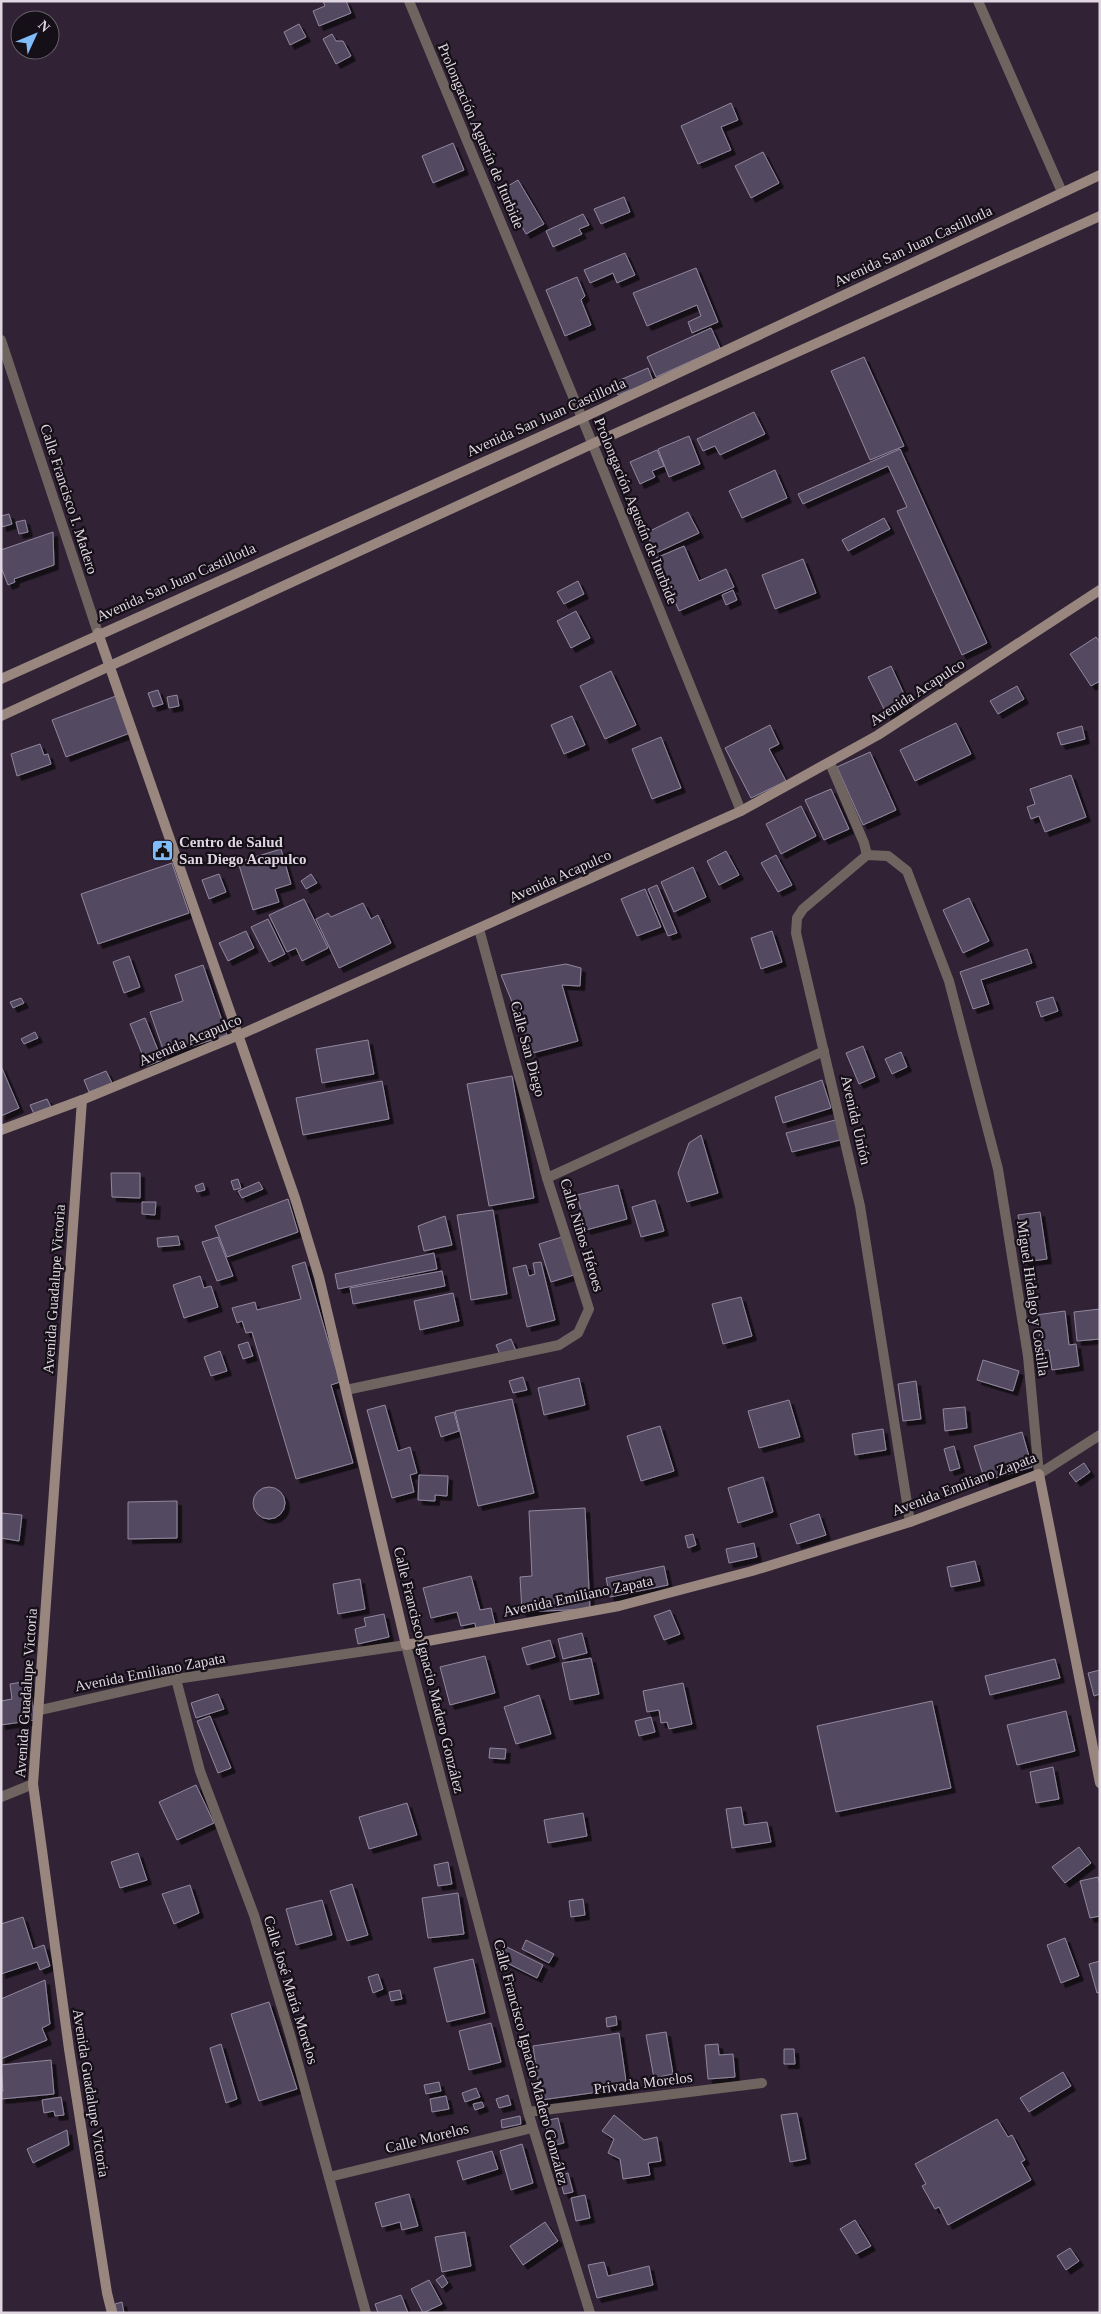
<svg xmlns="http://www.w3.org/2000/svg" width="1101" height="2314" font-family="'Times New Roman',serif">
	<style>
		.building { fill: #534a60; stroke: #91879f; filter: url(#shadow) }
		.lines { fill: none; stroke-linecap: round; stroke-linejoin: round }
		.street { stroke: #706460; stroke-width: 10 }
		.secondary { stroke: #98867f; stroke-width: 10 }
		.labels { text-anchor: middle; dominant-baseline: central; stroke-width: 4.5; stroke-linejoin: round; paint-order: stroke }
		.street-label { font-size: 15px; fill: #dfd6e1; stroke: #150f17 }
		.poi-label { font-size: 15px; font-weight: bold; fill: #dfd6e1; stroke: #150f17; text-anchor: start }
	</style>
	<defs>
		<filter id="shadow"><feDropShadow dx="4.5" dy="4.5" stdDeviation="0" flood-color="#0009"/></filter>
	</defs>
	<rect width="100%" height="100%" fill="#312335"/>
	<g class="building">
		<path d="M323 1H346L351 13 319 26 313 11 325 6Z"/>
		<path d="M299 24 306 37 290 45 284 32Z"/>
		<path d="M332 34 336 41H343L351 56 336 64 323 39Z"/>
		<path d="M731 103 738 120 721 127 731 150 698 164 681 126Z"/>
		<path d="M453 143 464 170 433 183 422 156Z"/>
		<path d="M763 152 779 183 751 198 735 166Z"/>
		<path d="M518 180 544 224 526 234 501 190Z"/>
		<path d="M624 197 630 212 601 224 594 209Z"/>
		<path d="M583 214 589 225 579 229 582 234 553 247 546 231Z"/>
		<path d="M625 253 635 275 617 283 613 273 590 283 584 270Z"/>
		<path d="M696 268 718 322 692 333 688 322 701 316 697 305 647 326 633 293Z"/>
		<path d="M577 277 585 296 581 300 591 325 565 336 546 290Z"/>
		<path d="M711 328 720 348 656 377 647 357Z"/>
		<path d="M864 357 904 446 870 460 831 371Z"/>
		<path d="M648 368 653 381 618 395 613 383Z"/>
		<path d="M754 412 765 434 720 455 715 446 703 451 697 439Z"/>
		<path d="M689 436 700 464 669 477 658 449Z"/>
		<path d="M900 449 987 643 962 655 897 511 907 507 888 466 803 504 798 494Z"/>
		<path d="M657 450 664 466 652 471 655 477 640 484 630 462Z"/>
		<path d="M775 470 787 498 742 518 729 491Z"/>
		<path d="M688 512 699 533 656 553 646 533Z"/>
		<path d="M9 514 12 524 2 527 1 516Z"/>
		<path d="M884 518 890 529 848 551 842 540Z"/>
		<path d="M25 520 28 532 19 534 16 522Z"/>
		<path d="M53 532 54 565 14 579 15 582 8 585 1 567V550Z"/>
		<path d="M684 546 699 581 726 569 734 587 679 611 656 558Z"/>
		<path d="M803 559 816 593 775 609 762 575Z"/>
		<path d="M578 581 584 594 564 604 557 592Z"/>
		<path d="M733 590 737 600 726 605 722 595Z"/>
		<path d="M576 611 590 638 571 648 557 621Z"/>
		<path d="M1096 637 1100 642V681L1091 686 1070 654Z"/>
		<path d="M891 666 909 705 887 715 868 677Z"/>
		<path d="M611 671 636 725 605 739 580 686Z"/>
		<path d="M1017 686 1024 699 998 714 990 701Z"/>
		<path d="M158 690 163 704 153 707 148 693Z"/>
		<path d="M177 695 179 706 169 708 167 697Z"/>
		<path d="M116 696 130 733 66 757 52 720Z"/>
		<path d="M572 716 585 745 564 754 551 725Z"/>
		<path d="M956 723 971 754 915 781 900 750Z"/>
		<path d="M770 725 779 744 769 749 786 781 751 798 725 748Z"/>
		<path d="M1082 726 1085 739 1061 745 1057 733Z"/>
		<path d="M661 737 681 788 652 799 632 749Z"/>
		<path d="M40 744 44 755 48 754 51 764 17 776 11 754Z"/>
		<path d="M870 752 896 810 863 825 837 767Z"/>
		<path d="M1071 775 1086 817 1045 832 1039 816 1031 819 1027 807 1035 804 1030 789Z"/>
		<path d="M831 789 849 829 824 840 805 800Z"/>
		<path d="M801 806 816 836 781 854 766 824Z"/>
		<path d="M281 849 291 884 275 889 279 902 253 910 238 862Z"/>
		<path d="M726 851 739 875 719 885 707 861Z"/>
		<path d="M776 855 792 885 778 892 761 863Z"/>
		<path d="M172 863 189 913 98 944 81 894Z"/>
		<path d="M693 867 706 897 674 912 661 882Z"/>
		<path d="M219 874 226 892 209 899 202 880Z"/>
		<path d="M311 874 317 883 306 889 301 881Z"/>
		<path d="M657 885 677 933 668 936 648 889Z"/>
		<path d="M645 889 661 927 637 936 621 899Z"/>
		<path d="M969 898 989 941 963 953 943 910Z"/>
		<path d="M304 899 328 948 302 961 296 948 287 952 269 915Z"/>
		<path d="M363 903 371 919 378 915 391 943 339 968 316 919 328 913 331 917Z"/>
		<path d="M268 919 285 954 269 962 251 927Z"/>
		<path d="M246 931 254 948 228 961 219 943Z"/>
		<path d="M772 931 782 962 761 969 751 938Z"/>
		<path d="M1027 949 1032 963 981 980 989 1004 973 1009 960 972Z"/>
		<path d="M129 956 140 987 124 993 113 962Z"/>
		<path d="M566 964 581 968 580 986 562 985 578 1041 533 1053 501 975Z"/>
		<path d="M203 965 227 1035 165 1055 150 1012 183 1001 175 975Z"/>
		<path d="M1053 997 1058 1011 1041 1017 1036 1002Z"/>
		<path d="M21 998 24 1003 13 1008 10 1002Z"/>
		<path d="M145 1018 162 1060 147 1066 130 1024Z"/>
		<path d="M35 1032 38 1038 24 1044 21 1039Z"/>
		<path d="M368 1040 374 1074 322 1083 316 1049Z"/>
		<path d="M863 1046 875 1077 859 1084 846 1053Z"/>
		<path d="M901 1052 907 1067 892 1074 885 1059Z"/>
		<path d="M1 1066 19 1108 1 1116Z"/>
		<path d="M106 1071 112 1083 89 1092 84 1080Z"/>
		<path d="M512 1076 534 1198 489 1206 467 1084Z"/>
		<path d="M822 1080 831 1108 783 1123 775 1097Z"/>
		<path d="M382 1081 389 1119 303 1135 296 1098Z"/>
		<path d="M47 1099 51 1107 34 1114 30 1105Z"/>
		<path d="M839 1119 844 1139 792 1152 786 1133Z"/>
		<path d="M701 1135 718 1193 687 1202 678 1173 689 1143Z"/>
		<path d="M111 1173H140V1198L112 1197Z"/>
		<path d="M238 1179 241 1188 234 1190 231 1181Z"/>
		<path d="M259 1182 263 1189 242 1198 238 1191Z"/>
		<path d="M203 1183 205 1190 197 1192 195 1186Z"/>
		<path d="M618 1185 627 1219 586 1230 577 1195Z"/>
		<path d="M288 1199 298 1232 227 1257 215 1226Z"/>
		<path d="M655 1200 664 1231 641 1237 632 1207Z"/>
		<path d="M142 1202H156L155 1215 142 1214Z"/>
		<path d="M493 1210 507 1294 471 1300 457 1215Z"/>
		<path d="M1040 1212 1047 1259 1024 1262 1018 1215Z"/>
		<path d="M445 1216 452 1245 424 1251 418 1226Z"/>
		<path d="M178 1236 180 1245 158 1247 157 1238Z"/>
		<path d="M218 1237 233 1276 217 1281 202 1242Z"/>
		<path d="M562 1237 574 1275 551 1282 539 1244Z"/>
		<path d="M434 1253 437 1269 338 1289 335 1274Z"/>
		<path d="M305 1262 340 1382 331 1385 353 1463 296 1479 252 1332 246 1333 242 1321 237 1323 232 1308 255 1302 257 1310 301 1299 292 1266Z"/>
		<path d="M541 1262 555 1320 527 1327 513 1268 526 1265 529 1276 535 1274 533 1263Z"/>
		<path d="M442 1271 445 1286 353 1304 350 1288Z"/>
		<path d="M200 1276 204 1288 211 1286 218 1307 184 1318 173 1285Z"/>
		<path d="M453 1293 459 1321 420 1330 414 1301Z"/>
		<path d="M741 1297 752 1336 723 1344 712 1304Z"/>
		<path d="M1100 1309V1339L1077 1341 1074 1312Z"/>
		<path d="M1065 1311 1069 1345 1076 1344 1079 1366 1052 1370 1049 1350 1042 1351 1036 1315Z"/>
		<path d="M511 1339 516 1351 501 1357 496 1345Z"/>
		<path d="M248 1342 253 1356 243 1359 238 1345Z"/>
		<path d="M220 1351 227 1371 211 1376 204 1357Z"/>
		<path d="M983 1360 1019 1371 1013 1391 977 1380Z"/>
		<path d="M523 1377 527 1390 513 1393 509 1381Z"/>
		<path d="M579 1378 585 1405 544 1415 538 1388Z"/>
		<path d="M916 1381 921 1419 903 1421 898 1384Z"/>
		<path d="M512 1399 534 1493 478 1506 455 1411Z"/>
		<path d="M789 1400 800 1437 759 1448 748 1411Z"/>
		<path d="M385 1405 398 1451 410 1447 417 1473 410 1475 414 1492 392 1498 367 1410Z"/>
		<path d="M965 1407 967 1428 945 1431 943 1409Z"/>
		<path d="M454 1412 459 1431 441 1437 435 1417Z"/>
		<path d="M660 1426 674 1471 641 1481 627 1436Z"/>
		<path d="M883 1429 886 1450 855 1455 852 1434Z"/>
		<path d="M1022 1432 1032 1467 985 1481 974 1446Z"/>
		<path d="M954 1446 960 1468 950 1471 944 1449Z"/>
		<path d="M1084 1463 1090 1472 1076 1482 1069 1473Z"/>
		<path d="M419 1475 448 1476 447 1496 435 1495V1501L418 1500Z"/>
		<path d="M763 1477 773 1512 738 1523 728 1488Z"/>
		<circle cx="269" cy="1503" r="16"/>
		<path d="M177 1501V1538L128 1539V1502Z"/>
		<path d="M585 1508 590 1609 522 1612 520 1577 532 1576 529 1511Z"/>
		<path d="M1 1513 22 1515 19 1541 1 1538Z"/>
		<path d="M819 1514 826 1535 797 1544 790 1524Z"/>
		<path d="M693 1534 696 1545 688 1548 685 1536Z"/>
		<path d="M754 1543 757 1557 729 1563 726 1549Z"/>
		<path d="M975 1561 980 1581 951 1587 947 1567Z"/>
		<path d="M664 1566 668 1585 610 1597 606 1578Z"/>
		<path d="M471 1576 480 1610 491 1608 495 1625 476 1629 475 1623 461 1626 457 1612 431 1618 423 1588Z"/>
		<path d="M360 1579 365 1609 338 1614 333 1584Z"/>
		<path d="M670 1610 680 1634 664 1640 654 1616Z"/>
		<path d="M384 1614 389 1637 358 1644 355 1629 366 1626 364 1618Z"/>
		<path d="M582 1633 587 1653 563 1659 558 1639Z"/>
		<path d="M550 1640 555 1657 527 1665 522 1648Z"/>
		<path d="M485 1656 495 1693 450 1705 440 1667Z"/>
		<path d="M591 1658 599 1694 570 1700 562 1663Z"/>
		<path d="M1055 1659 1060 1678 990 1695 985 1676Z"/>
		<path d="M1100 1670V1694L1094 1696 1088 1673Z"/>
		<path d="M29 1681 35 1720 1 1725V1701L12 1699 10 1684Z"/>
		<path d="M683 1683 692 1724 669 1729 667 1722 661 1723 659 1710 647 1712 643 1691Z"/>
		<path d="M218 1694 224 1709 196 1718 191 1703Z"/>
		<path d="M539 1695 551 1734 516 1744 504 1707Z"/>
		<path d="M932 1701 951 1788 836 1812 817 1726Z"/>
		<path d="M1066 1711 1075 1751 1017 1765 1007 1725Z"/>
		<path d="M210 1716 231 1768 218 1773 197 1721Z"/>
		<path d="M651 1717 655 1732 639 1736 635 1721Z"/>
		<path d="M490 1748 506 1749 505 1759 489 1758Z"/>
		<path d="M1053 1767 1059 1799 1036 1803 1030 1772Z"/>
		<path d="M196 1785 214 1823 177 1840 159 1802Z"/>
		<path d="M407 1803 417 1835 369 1849 359 1817Z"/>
		<path d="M741 1807 744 1825 767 1822 771 1842 732 1848 726 1809Z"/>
		<path d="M583 1813 587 1836 548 1843 544 1820Z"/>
		<path d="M1079 1847 1091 1863 1065 1883 1052 1867Z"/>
		<path d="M138 1853 147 1880 120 1888 111 1862Z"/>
		<path d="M448 1862 452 1884 438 1886 434 1865Z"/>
		<path d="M1098 1877 1100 1885V1916L1090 1918 1080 1881Z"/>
		<path d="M352 1884 368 1935 347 1941 330 1891Z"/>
		<path d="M190 1885 199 1913 174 1924 162 1894Z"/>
		<path d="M458 1893 464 1934 428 1938 422 1898Z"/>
		<path d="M583 1899 585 1915 571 1917 569 1901Z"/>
		<path d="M322 1900 332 1935 296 1945 286 1909Z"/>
		<path d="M23 1917 33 1949 44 1945 50 1966 40 1970 37 1962 1 1974V1924Z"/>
		<path d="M1065 1938 1079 1976 1061 1983 1047 1945Z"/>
		<path d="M526 1940 554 1954 549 1963 522 1949Z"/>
		<path d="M507 1947 543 1965 537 1978 501 1960Z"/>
		<path d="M473 1959 485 2013 447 2022 434 1968Z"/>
		<path d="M1100 1961V1992L1097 1993 1089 1964Z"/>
		<path d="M378 1974 383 1989 373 1993 368 1977Z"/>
		<path d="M45 1980 50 2024 42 2028 47 2040 1 2059V1999Z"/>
		<path d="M400 1990 402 1999 391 2001 389 1992Z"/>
		<path d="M269 2002 297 2089 259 2101 231 2014Z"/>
		<path d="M616 2016 617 2025 607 2027 606 2018Z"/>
		<path d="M491 2023 501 2062 469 2070 459 2031Z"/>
		<path d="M666 2032 673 2074 654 2078 646 2035Z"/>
		<path d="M619 2033 627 2088 541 2100 533 2046Z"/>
		<path d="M221 2044 237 2099 226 2103 210 2048Z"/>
		<path d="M718 2044 719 2055 733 2054 735 2077 708 2079 705 2045Z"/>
		<path d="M784 2049H794L795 2064H784Z"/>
		<path d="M51 2060 54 2094 1 2099V2091H3L1 2065Z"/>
		<path d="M1063 2072 1071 2086 1029 2112 1020 2098Z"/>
		<path d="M439 2082 441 2091 426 2094 424 2085Z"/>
		<path d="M476 2088 480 2097 465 2102 462 2093Z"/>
		<path d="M508 2095 511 2105 499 2108 496 2099Z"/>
		<path d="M446 2096 449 2109 432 2112 430 2099Z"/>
		<path d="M61 2097 64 2115 55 2116 54 2111 44 2113 42 2100Z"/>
		<path d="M482 2102 484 2107 475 2110 473 2104Z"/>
		<path d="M797 2113 806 2159 790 2162 781 2115Z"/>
		<path d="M614 2115 644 2140 657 2137 661 2161 648 2163 650 2175 623 2179 620 2159 608 2153 614 2139 602 2131Z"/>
		<path d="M520 2116 521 2124 502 2128 501 2120Z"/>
		<path d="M558 2118 564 2143 551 2146 545 2121Z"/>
		<path d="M997 2119 1008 2137 1012 2135 1025 2160 1021 2162 1031 2180 948 2225 939 2207 935 2209 922 2186 926 2184 915 2164Z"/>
		<path d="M67 2130 69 2145 33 2163 27 2149Z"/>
		<path d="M522 2144 533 2183 511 2190 500 2151Z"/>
		<path d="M492 2151 498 2169 463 2180 457 2161Z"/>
		<path d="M568 2173 573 2192 564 2194 559 2176Z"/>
		<path d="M409 2194 418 2226 402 2230 400 2222 382 2227 375 2203Z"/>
		<path d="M585 2195 590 2218 576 2221 571 2198Z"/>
		<path d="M855 2220 871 2246 856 2254 840 2229Z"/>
		<path d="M545 2222 558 2241 523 2265 510 2246Z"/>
		<path d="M465 2232 471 2266 442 2272 435 2237Z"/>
		<path d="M1070 2248 1079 2261 1066 2270 1057 2256Z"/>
		<path d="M604 2262 608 2276 649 2266 653 2285 597 2298 588 2265Z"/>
		<path d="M443 2275 448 2283 442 2288 436 2280Z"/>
		<path d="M429 2280 442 2304 423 2313 411 2289Z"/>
		<path d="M401 2295 408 2313H378L375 2304Z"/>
		<path d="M122 2302 124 2313H117L115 2304Z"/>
	</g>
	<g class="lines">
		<g class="street">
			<path d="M409 1 582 418 741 811"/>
			<path d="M978 1 1062 192"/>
			<path d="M1 340 98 633"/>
			<path d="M830 763 864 843 867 855"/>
			<path d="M867 855 888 856 907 871 949 981 998 1169 1028 1356 1039 1474 1100 1435"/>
			<path d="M867 855 803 909 797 918 796 933 860 1206 910 1522"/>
			<path d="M547 1178 824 1051"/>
			<path d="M346 1390 559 1345 578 1333 589 1309 547 1178 479 929"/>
			<path d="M176 1679 200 1771 254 1915 291 2038 366 2313"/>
			<path d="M40 1710 176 1679 406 1645 528 2112 590 2313"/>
			<path d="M1 1797 33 1784"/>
			<path d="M528 2112 762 2083"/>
			<path d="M329 2177 532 2128"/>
		</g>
		<g class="secondary">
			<path d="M98 633 295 1198 319 1277 406 1645 619 1606 752 1571 910 1522 1039 1474 1100 1783"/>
			<path d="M1 679 582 418 1100 175"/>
			<path d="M1 716 592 444 1100 216"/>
			<path d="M82 1100 33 1784 69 2049 107 2293 112 2313"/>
			<path d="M1 1130 82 1100 237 1036 741 811 878 735 1100 590"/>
		</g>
	</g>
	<defs>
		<symbol id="civic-square" viewBox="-11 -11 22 22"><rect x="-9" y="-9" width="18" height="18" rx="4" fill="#81bcfa" stroke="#150f17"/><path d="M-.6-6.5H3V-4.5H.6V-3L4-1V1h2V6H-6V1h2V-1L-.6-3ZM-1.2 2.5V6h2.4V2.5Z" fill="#111"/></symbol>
	</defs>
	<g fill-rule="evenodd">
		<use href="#civic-square" x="150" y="838" width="25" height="25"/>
	</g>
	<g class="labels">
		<g class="street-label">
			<text transform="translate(481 136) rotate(67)">Prolongación Agustín de Iturbide</text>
			<text transform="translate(913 246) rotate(-25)">Avenida San Juan Castillotla</text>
			<text transform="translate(546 417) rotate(-24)">Avenida San Juan Castillotla</text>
			<text transform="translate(69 499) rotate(72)">Calle Francisco I. Madero</text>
			<text transform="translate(636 511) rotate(68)">Prolongación Agustín de Iturbide</text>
			<text transform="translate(176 582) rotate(-24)">Avenida San Juan Castillotla</text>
			<text transform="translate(917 692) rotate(-33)">Avenida Acapulco</text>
			<text transform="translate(560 876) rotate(-24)">Avenida Acapulco</text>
			<text transform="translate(190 1040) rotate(-23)">Avenida Acapulco</text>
			<text transform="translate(528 1049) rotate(75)">Calle San Diego</text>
			<text transform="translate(856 1120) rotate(77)">Avenida Unión</text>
			<text transform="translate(582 1235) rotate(73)">Calle Niños Héroes</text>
			<text transform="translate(54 1289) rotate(-86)">Avenida Guadalupe Victoria</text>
			<text transform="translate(1033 1298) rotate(82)">Miguel Hidalgo y Costilla</text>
			<text transform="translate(964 1484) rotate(-21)">Avenida Emiliano Zapata</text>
			<text transform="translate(578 1596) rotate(-12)">Avenida Emiliano Zapata</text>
			<text transform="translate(429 1670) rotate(76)">Calle Francisco Ignacio Madero González</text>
			<text transform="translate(150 1672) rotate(-11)">Avenida Emiliano Zapata</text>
			<text transform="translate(26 1693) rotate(-86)">Avenida Guadalupe Victoria</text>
			<text transform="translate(291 1990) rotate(73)">Calle José María Morelos</text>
			<text transform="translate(531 2062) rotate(75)">Calle Francisco Ignacio Madero González</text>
			<text transform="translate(643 2083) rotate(-7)">Privada Morelos</text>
			<text transform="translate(91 2093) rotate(81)">Avenida Guadalupe Victoria</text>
			<text transform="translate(427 2138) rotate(-14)">Calle Morelos</text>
		</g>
		<g class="poi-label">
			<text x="179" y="842">Centro de Salud<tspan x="179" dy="17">San Diego Acapulco</tspan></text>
		</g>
	</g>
	<rect width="1101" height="2314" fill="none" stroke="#dfd6e1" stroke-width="5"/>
	<g transform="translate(35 35) rotate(46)"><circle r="24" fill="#150f17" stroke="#665f68"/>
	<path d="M0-4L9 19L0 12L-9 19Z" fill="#81bcfa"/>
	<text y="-8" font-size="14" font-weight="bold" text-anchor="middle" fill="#dfd6e1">N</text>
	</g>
</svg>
